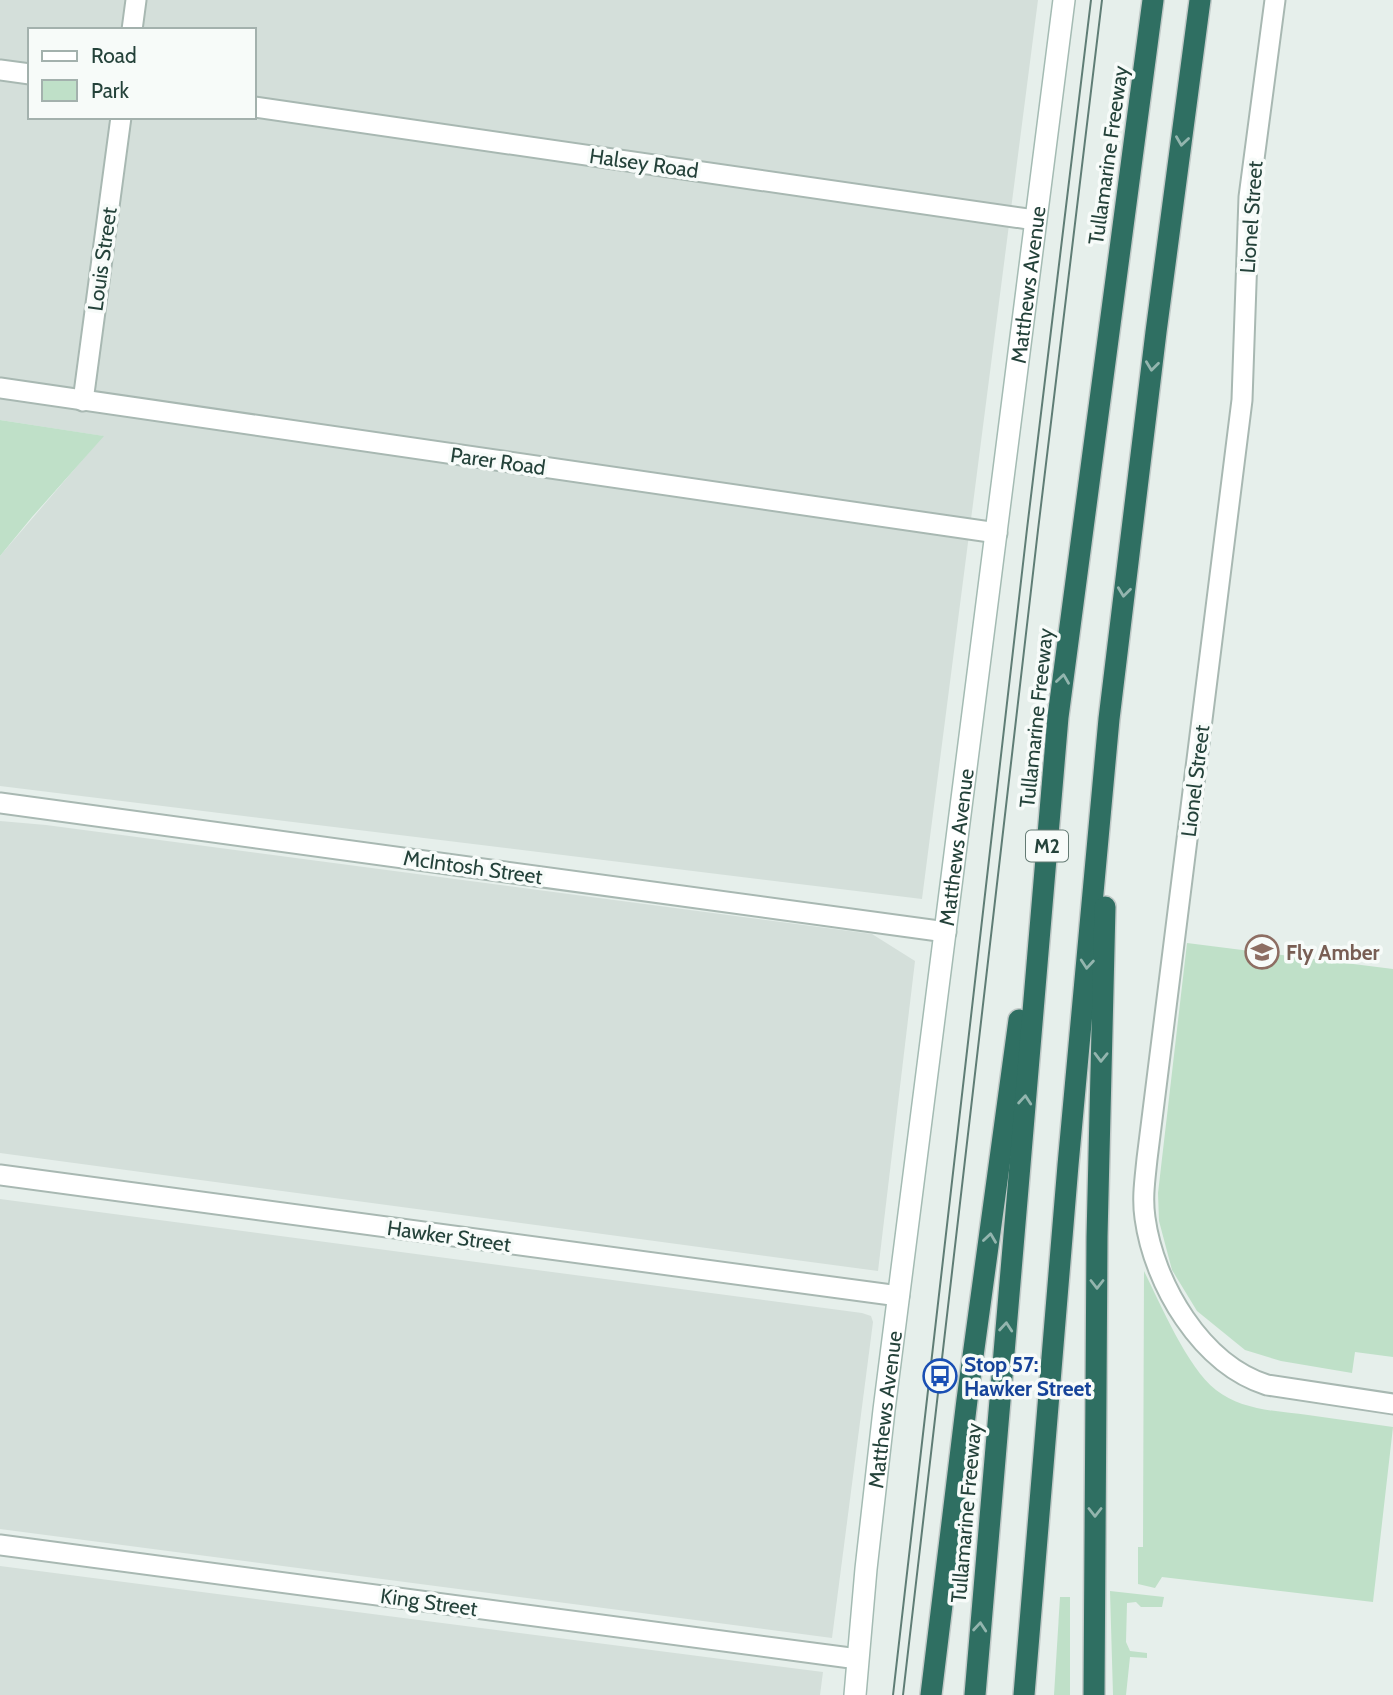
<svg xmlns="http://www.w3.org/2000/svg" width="1393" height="1695" font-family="Cabin,sans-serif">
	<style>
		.built { fill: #d4dfda; fill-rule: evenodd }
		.green { fill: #bfe0c8 }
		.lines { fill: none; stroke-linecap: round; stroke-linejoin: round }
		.street-casing { stroke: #a8b8b2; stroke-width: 23 }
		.secondary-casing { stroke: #a4bbb3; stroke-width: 24 }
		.highway-casing { stroke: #c2cac8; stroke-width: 24 }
		.street { stroke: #fff; stroke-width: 19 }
		.secondary { stroke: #fff; stroke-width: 21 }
		.highway { stroke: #2f6f62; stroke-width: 21 }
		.tram { stroke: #5f7d75; stroke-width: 2 }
		.oneway { stroke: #93b5ae }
		.labels { text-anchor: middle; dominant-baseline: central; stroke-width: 7; stroke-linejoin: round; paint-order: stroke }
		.shield { fill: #f7fbf9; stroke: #637a73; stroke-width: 2 }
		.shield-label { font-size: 19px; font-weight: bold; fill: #24423a }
		.street-label { font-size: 21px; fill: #24423a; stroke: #f7fbf9 }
		.education-label { font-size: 21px; font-weight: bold; fill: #785e54; stroke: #f7fbf9; text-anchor: start }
		.transit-label { font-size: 21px; font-weight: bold; fill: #164399; stroke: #f7fbf9; text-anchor: start }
	</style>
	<rect width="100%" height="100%" fill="#e6efeb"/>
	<g class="built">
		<path d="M0 0H1038L922 899 0 786V556L103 436 0 420ZM30 30H254V117H30Z"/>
		<path d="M0 821 46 825 872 934 915 961 878 1271 0 1153Z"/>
		<path d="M0 1199 862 1313 871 1316 873 1322 832 1638 0 1529Z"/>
		<path d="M0 1566 823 1672 820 1695H0Z"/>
	</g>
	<g class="green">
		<path d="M0 420 104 436 32 517 0 556Z"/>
		<path d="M1187 943 1393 969V1357L1355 1352 1352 1373 1281 1361 1245 1350 1197 1311 1172 1270 1159 1221 1158 1193Z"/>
		<path d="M1144 1271C1161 1305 1187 1367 1216 1390 1241 1410 1277 1411 1308 1415 1336 1419 1365 1423 1393 1427L1373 1602 1162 1577 1155 1588 1138 1584V1547H1143Z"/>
		<path d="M1110 1591 1164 1597 1162 1607H1141L1136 1602 1127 1603 1126 1642 1130 1651 1147 1653V1658L1130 1657 1126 1695H1113Z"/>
		<path d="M1060 1597H1070V1695H1054Z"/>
	</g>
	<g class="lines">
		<defs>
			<g id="street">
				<path d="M1275 0 1249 197 1242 400 1147 1159C1145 1179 1142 1198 1145 1218 1154 1284 1201 1364 1267 1385L1393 1404"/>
				<path d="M132 30 136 0"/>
				<path d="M0 70 30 74"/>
				<path d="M254 107 1035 220"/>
				<path d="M0 388 997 533"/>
				<path d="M83 401 121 117"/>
				<path d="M0 803 946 932"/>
				<path d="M0 1175 899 1296"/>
				<path d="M0 1545 858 1659"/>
			</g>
			<g id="secondary">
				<path id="s1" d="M855 1695 866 1569 884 1410 1064 0"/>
			</g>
			<g id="highway">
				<path d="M931 1695 967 1400 1019 1020"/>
				<path d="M975 1695 1058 717 1153 0"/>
				<path d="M1024 1695 1068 1165 1109 719 1156 332 1200 0"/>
				<path d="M1094 1695 1097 1237 1105 907"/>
			</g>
		</defs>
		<use href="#street" class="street-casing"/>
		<use href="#secondary" class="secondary-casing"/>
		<use href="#highway" class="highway-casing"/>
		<use href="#street" class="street"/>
		<use href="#secondary" class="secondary"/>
		<use href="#highway" class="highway"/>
		<g class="tram">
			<path d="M893 1695 1027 529 1091 0"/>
			<path d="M903 1695 1038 530 1102 0"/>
		</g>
	</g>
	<defs><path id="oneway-chevron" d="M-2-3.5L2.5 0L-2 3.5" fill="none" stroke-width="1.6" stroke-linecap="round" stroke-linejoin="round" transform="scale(1.75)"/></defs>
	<g class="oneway">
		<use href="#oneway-chevron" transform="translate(1182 141) rotate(98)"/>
		<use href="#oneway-chevron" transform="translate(1152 366) rotate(97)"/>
		<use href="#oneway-chevron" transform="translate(1124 592) rotate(97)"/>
		<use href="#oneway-chevron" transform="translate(1063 679) rotate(-82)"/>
		<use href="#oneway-chevron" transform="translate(1087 964) rotate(95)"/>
		<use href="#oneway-chevron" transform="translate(1101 1057) rotate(91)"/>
		<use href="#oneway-chevron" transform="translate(1025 1100) rotate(-85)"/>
		<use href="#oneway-chevron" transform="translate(990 1238) rotate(-82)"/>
		<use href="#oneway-chevron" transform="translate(1097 1284) rotate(90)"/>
		<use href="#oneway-chevron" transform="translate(1006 1327) rotate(-85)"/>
		<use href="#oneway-chevron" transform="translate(1095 1512) rotate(90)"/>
		<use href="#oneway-chevron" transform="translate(980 1627) rotate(-85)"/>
	</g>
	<defs>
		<symbol id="university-ring" viewBox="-11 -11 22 22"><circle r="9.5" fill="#f7fbf9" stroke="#8d6e63" stroke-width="1.5"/><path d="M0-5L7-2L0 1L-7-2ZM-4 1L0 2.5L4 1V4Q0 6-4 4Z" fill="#8d6e63"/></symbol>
		<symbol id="bus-ring" viewBox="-11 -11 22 22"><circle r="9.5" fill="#f7fbf9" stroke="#1a4fb4" stroke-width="1.5"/><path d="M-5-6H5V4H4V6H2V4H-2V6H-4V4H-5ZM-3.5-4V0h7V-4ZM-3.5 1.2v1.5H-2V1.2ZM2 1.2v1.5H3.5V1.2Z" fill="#1a4fb4"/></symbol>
	</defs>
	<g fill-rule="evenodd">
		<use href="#university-ring" x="1243" y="933" width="38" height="38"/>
		<use href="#bus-ring" x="921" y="1357" width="38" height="38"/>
	</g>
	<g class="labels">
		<rect class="shield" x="1026" y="830.5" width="42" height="31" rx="5"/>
		<g class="shield-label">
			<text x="1047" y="846">M2</text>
		</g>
		<g class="street-label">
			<text transform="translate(1108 155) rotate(-82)">Tullamarine Freeway</text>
			<text transform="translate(644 163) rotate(8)">Halsey Road</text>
			<text transform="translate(1251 217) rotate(-86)">Lionel Street</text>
			<text transform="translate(102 259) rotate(-82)">Louis Street</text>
			<text stroke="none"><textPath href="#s1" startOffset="1421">Matthews Avenue</textPath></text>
			<text transform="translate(498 461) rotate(8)">Parer Road</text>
			<text transform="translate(1036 718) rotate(-84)">Tullamarine Freeway</text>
			<text transform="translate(1195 781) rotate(-83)">Lionel Street</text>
			<text stroke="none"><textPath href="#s1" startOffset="854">Matthews Avenue</textPath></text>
			<text transform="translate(473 867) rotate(8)">McIntosh Street</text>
			<text transform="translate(449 1236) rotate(8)">Hawker Street</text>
			<text stroke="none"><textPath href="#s1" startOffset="287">Matthews Avenue</textPath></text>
			<text transform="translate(966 1513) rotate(-85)">Tullamarine Freeway</text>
			<text transform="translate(429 1602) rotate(8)">King Street</text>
		</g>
		<g class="education-label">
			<text x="1286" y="952">Fly Amber</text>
		</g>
		<g class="transit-label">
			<text x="964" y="1364">Stop 57:<tspan x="964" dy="24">Hawker Street</tspan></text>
		</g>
	</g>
	<rect x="28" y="28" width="228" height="91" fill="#f7fbf9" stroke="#a3b1ad" stroke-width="2"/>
	<rect x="42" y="51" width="35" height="10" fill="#ffffff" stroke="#a3b1ad" stroke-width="2"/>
	<text x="91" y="63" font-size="21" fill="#24423a">Road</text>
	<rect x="42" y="80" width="35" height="21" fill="#bfe0c8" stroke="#a3b1ad" stroke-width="2"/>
	<text x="91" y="98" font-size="21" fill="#24423a">Park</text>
</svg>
